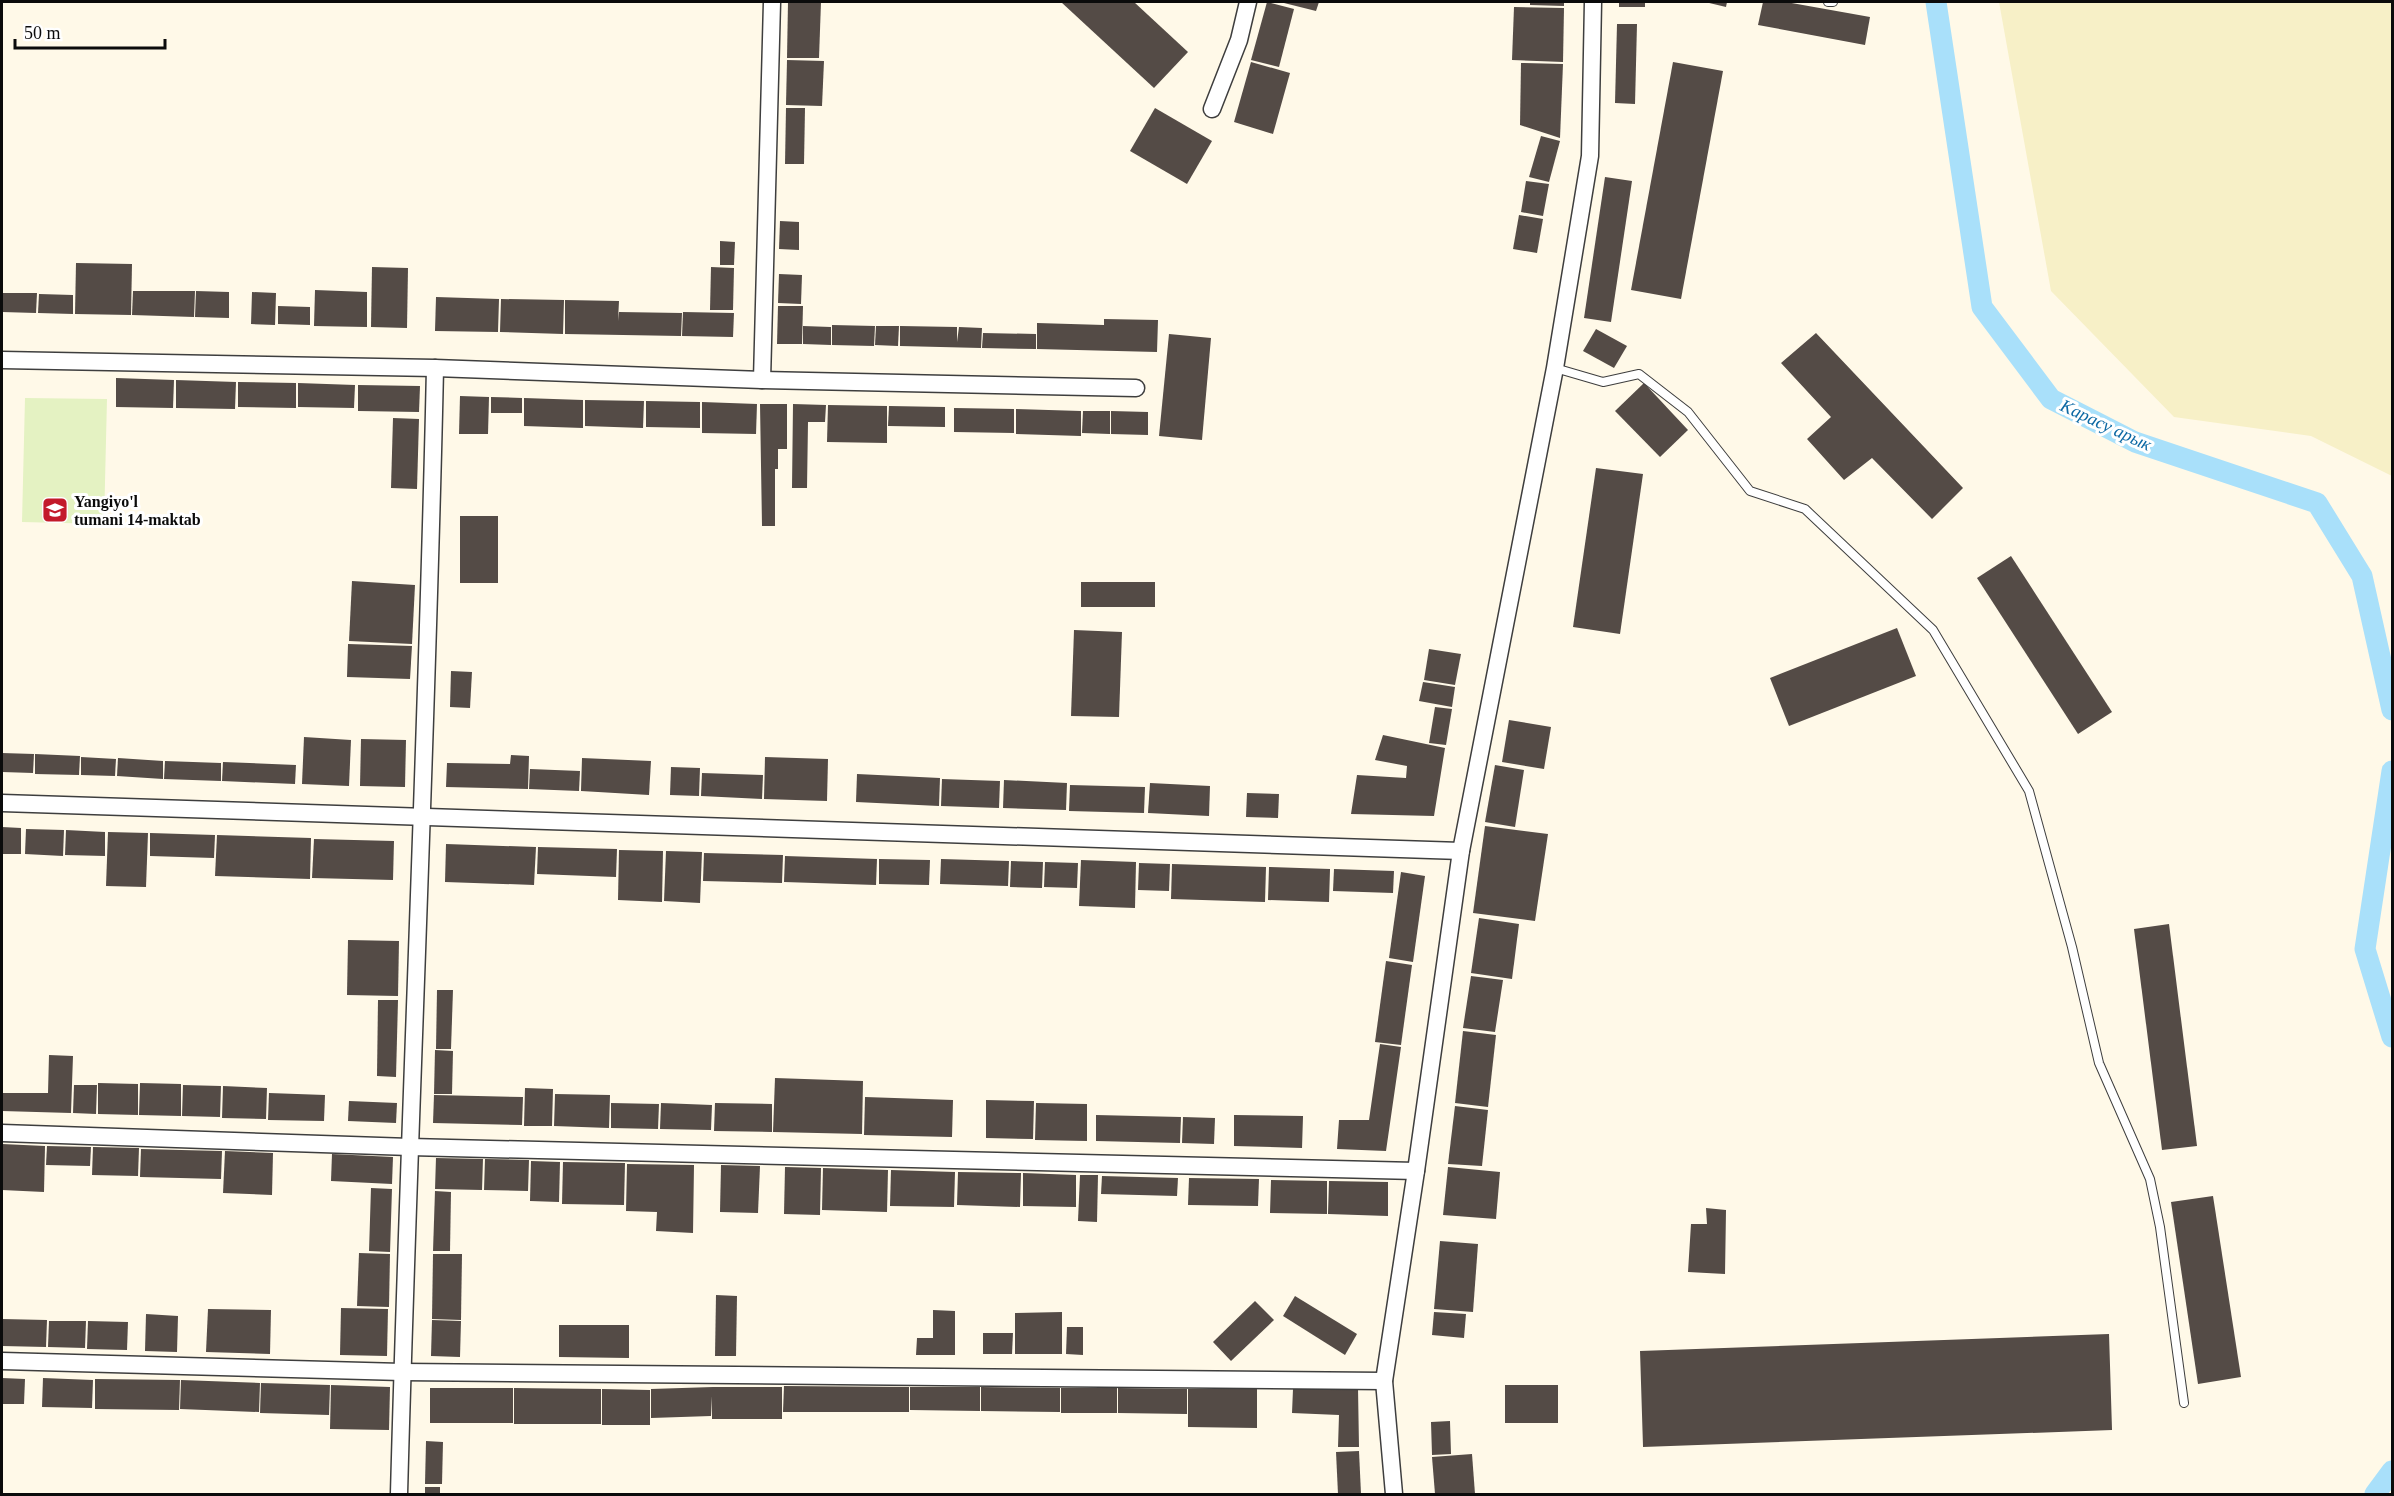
<svg xmlns="http://www.w3.org/2000/svg" width="2394" height="1496" font-family="'Times New Roman',serif">
	<style>
		.farmland { fill: #f7f0c7 }
		.pitch { fill: #e4f2c2 }
		.lines { fill: none; stroke-linecap: round; stroke-linejoin: round }
		.canal { stroke: #a9e0fa; stroke-width: 21 }
		.building { fill: #544b46 }
		.service-casing { stroke: #3e3e3e; stroke-width: 10 }
		.minor-casing { stroke: #3e3e3e; stroke-width: 19 }
		.service { stroke: #fff; stroke-width: 8 }
		.minor { stroke: #fff; stroke-width: 16 }
		.labels { text-anchor: middle; dominant-baseline: central; stroke-width: 6; stroke-linejoin: round; paint-order: stroke }
		.poi-label { font-size: 16px; font-weight: bold; fill: #0b0b0b; stroke: #fff; text-anchor: start }
		.water-label { font-size: 18px; font-style: italic; fill: #0d69a4; stroke: #fff }
	</style>
	<rect width="100%" height="100%" fill="#fff9e8"/>
	<path class="farmland" d="M1999 2H2392V476L2311 436 2174 417 2051 291Z"/>
	<path class="pitch" d="M25 398 107 399 104 524 22 522Z"/>
	<g class="lines">
		<g class="canal">
			<path d="M1936 2 1982 307 2051 399 2135 442 2317 503 2362 576 2392 710"/>
			<path d="M2392 771 2365 949 2392 1037"/>
			<path d="M2375 1494 2392 1471"/>
		</g>
	</g>
	<g class="building">
		<path d="M788 2H821L819 58H787Z"/>
		<path d="M1061 2H1134L1188 52 1154 88Z"/>
		<path d="M1267 2 1294 9 1279 67 1251 60Z"/>
		<path d="M1280 2H1319L1316 11Z"/>
		<path d="M1530 2H1564V6L1530 5Z"/>
		<rect x="1619" y="2" width="26" height="5"/>
		<path d="M1705 2H1727L1726 7Z"/>
		<path d="M1763 2H1786L1870 17 1865 45 1758 25Z"/>
		<path d="M1514 7 1564 8 1563 62 1512 60Z"/>
		<path d="M1617 24H1637L1635 104 1615 103Z"/>
		<path d="M787 60 824 61 822 106 786 105Z"/>
		<path d="M1251 62 1290 73 1273 134 1234 122Z"/>
		<path d="M1673 62 1723 71 1681 299 1631 290Z"/>
		<path d="M1521 63 1563 64 1560 138 1520 125Z"/>
		<path d="M786 108H805L804 164H785Z"/>
		<path d="M1155 108 1212 141 1187 184 1130 151Z"/>
		<path d="M1541 136 1560 141 1549 182 1529 177Z"/>
		<path d="M1605 177 1632 181 1611 322 1584 318Z"/>
		<path d="M1526 181 1549 184 1543 216 1521 212Z"/>
		<path d="M1519 215 1543 219 1537 253 1513 249Z"/>
		<path d="M780 221 799 222V250L779 249Z"/>
		<path d="M720 241 735 242 734 265H720Z"/>
		<path d="M76 263 132 264 131 315 75 314Z"/>
		<path d="M372 267 408 268 407 328 371 327Z"/>
		<path d="M711 267 734 268 733 310H710Z"/>
		<path d="M779 274 802 275 801 304 778 303Z"/>
		<path d="M315 290 367 292V327L314 326Z"/>
		<path d="M133 291H195L194 317 132 315Z"/>
		<path d="M196 291 229 292V318L195 317Z"/>
		<path d="M252 292 276 293 275 325 251 324Z"/>
		<path d="M2 293H37L36 313 2 312Z"/>
		<path d="M39 294 73 295V314L38 313Z"/>
		<path d="M436 297 499 299 498 332 435 331Z"/>
		<path d="M501 299 564 300 563 334 500 332Z"/>
		<path d="M565 300 619 301 618 321 619 312 682 313 681 336 565 334Z"/>
		<path d="M278 306 310 307V325L278 324Z"/>
		<path d="M778 306H803L802 344H777Z"/>
		<path d="M683 312 734 313 733 337 682 336Z"/>
		<path d="M1104 319 1158 320 1157 352 1037 349V323L1104 325Z"/>
		<path d="M832 325 875 326 874 346 832 345Z"/>
		<path d="M803 326 831 327V345L803 344Z"/>
		<path d="M876 326H899L898 346 875 345Z"/>
		<path d="M900 326 957 327V342L959 327 982 328 981 348 900 346Z"/>
		<path d="M1596 329 1627 346 1614 368 1583 351Z"/>
		<path d="M983 333 1036 334V349L982 348Z"/>
		<path d="M1816 333 1963 488 1932 519 1872 458 1844 480 1807 439 1831 417 1781 363Z"/>
		<path d="M1169 334 1211 338 1202 440 1159 436Z"/>
		<path d="M116 378 174 380 173 408 116 407Z"/>
		<path d="M176 380 236 382 235 409 176 408Z"/>
		<path d="M238 382 296 383V408L238 407Z"/>
		<path d="M298 383 355 385 354 408 298 407Z"/>
		<path d="M1644 383 1688 430 1660 457 1615 411Z"/>
		<path d="M358 385 420 386 419 412 358 411Z"/>
		<path d="M460 396 489 397 488 434H459Z"/>
		<path d="M491 397 522 398V413H491Z"/>
		<path d="M524 398 583 400V428L524 426Z"/>
		<path d="M585 400 644 401 643 428 585 426Z"/>
		<path d="M646 401 700 402V428L646 427Z"/>
		<path d="M702 402 757 404 756 434 702 433Z"/>
		<path d="M760 404H787V449H778V469H775V526H762Z"/>
		<path d="M793 404 826 405 825 422H808L807 488H792Z"/>
		<path d="M828 405 887 406V443L827 442Z"/>
		<path d="M889 406 945 407V427L888 426Z"/>
		<path d="M954 408 1014 409V433L954 432Z"/>
		<path d="M1016 409 1081 411V436L1016 434Z"/>
		<path d="M1083 411H1110V434L1082 433Z"/>
		<path d="M1111 411 1148 412V435L1111 434Z"/>
		<path d="M393 418 419 419 417 489 391 488Z"/>
		<path d="M1596 468 1643 474 1620 634 1573 627Z"/>
		<rect x="460" y="516" width="38" height="67"/>
		<path d="M2011 556 2112 712 2078 734 1977 578Z"/>
		<path d="M352 581 415 585 412 644 349 641Z"/>
		<rect x="1081" y="582" width="74" height="25"/>
		<path d="M1897 628 1916 676 1789 726 1770 678Z"/>
		<path d="M1074 630 1122 632 1119 717 1071 716Z"/>
		<path d="M348 644 412 646 410 679 347 677Z"/>
		<path d="M1429 649 1461 654 1455 685 1424 680Z"/>
		<path d="M451 671 472 672 470 708 450 707Z"/>
		<path d="M1423 682 1455 687 1452 707 1419 701Z"/>
		<path d="M1435 707 1452 709 1446 745 1429 743Z"/>
		<path d="M1509 720 1551 727 1544 769 1502 762Z"/>
		<path d="M1383 735 1445 748 1434 816 1351 814 1357 775 1406 778 1407 766 1375 760Z"/>
		<path d="M304 737 351 740 349 786 302 784Z"/>
		<path d="M361 739 406 740 405 787 360 786Z"/>
		<path d="M2 753 34 754 33 773 2 772Z"/>
		<path d="M35 754 80 756 79 775 35 774Z"/>
		<path d="M511 755 529 756 528 789 446 787 447 763 510 764Z"/>
		<path d="M81 757 116 759 115 776 81 775Z"/>
		<path d="M765 757 828 759 827 801 764 799Z"/>
		<path d="M118 758 163 761V779L117 776Z"/>
		<path d="M582 758 651 761 649 795 581 791Z"/>
		<path d="M165 761 221 763V781L164 779Z"/>
		<path d="M223 762 296 765 295 784 222 781Z"/>
		<path d="M1495 765 1524 770 1515 827 1485 822Z"/>
		<path d="M671 767 700 768 699 796 670 795Z"/>
		<path d="M530 769 580 771 579 791 529 789Z"/>
		<path d="M702 773 763 775 762 799 701 796Z"/>
		<path d="M857 774 940 778 939 806 856 802Z"/>
		<path d="M942 779 1000 781 999 808 941 806Z"/>
		<path d="M1004 780 1067 783 1066 810 1003 808Z"/>
		<path d="M1150 783 1210 786 1209 816 1148 813Z"/>
		<path d="M1070 785 1145 787 1144 813 1069 811Z"/>
		<path d="M1247 793 1279 794 1278 818 1246 817Z"/>
		<path d="M1485 826 1548 834 1535 921 1473 913Z"/>
		<path d="M2 827 21 828V854H2Z"/>
		<path d="M26 829 64 830 63 856 25 854Z"/>
		<path d="M66 830 105 832V856L65 855Z"/>
		<path d="M108 832 148 833 146 887 106 886Z"/>
		<path d="M150 833 215 835 214 858 150 856Z"/>
		<path d="M217 835 311 838 310 879 215 876Z"/>
		<path d="M314 839 394 841 393 880 312 878Z"/>
		<path d="M446 844 536 847 534 885 445 882Z"/>
		<path d="M538 847 617 849 616 877 537 874Z"/>
		<path d="M619 850 663 851 662 902 618 900Z"/>
		<path d="M666 851 702 852 700 903 664 901Z"/>
		<path d="M704 853 783 855 782 883 703 881Z"/>
		<path d="M785 856 877 859 876 885 784 882Z"/>
		<path d="M879 859 930 860 929 885 879 884Z"/>
		<path d="M941 859 1009 861 1008 886 940 884Z"/>
		<path d="M1081 860 1136 862 1135 908 1079 906Z"/>
		<path d="M1011 861 1043 862 1042 888 1010 887Z"/>
		<path d="M1045 862 1078 863 1077 888 1044 887Z"/>
		<path d="M1139 863 1170 864 1169 891 1138 890Z"/>
		<path d="M1172 864 1266 867 1265 902 1171 899Z"/>
		<path d="M1269 867 1330 869 1329 902 1268 900Z"/>
		<path d="M1334 869 1394 871 1393 893 1333 891Z"/>
		<path d="M1401 872 1425 876 1413 962 1389 958Z"/>
		<path d="M1479 918 1519 924 1512 979 1471 973Z"/>
		<path d="M2169 924 2197 1146 2162 1150 2134 929Z"/>
		<path d="M348 940 399 941 398 996 347 995Z"/>
		<path d="M1386 961 1412 965 1401 1045 1375 1042Z"/>
		<path d="M1471 976 1503 980 1495 1032 1463 1028Z"/>
		<path d="M437 990H453L451 1049H436Z"/>
		<path d="M378 1000H398L396 1077 377 1076Z"/>
		<path d="M1463 1031 1496 1035 1488 1107 1455 1103Z"/>
		<path d="M1380 1044 1401 1047 1386 1151 1337 1149 1339 1120H1369Z"/>
		<path d="M435 1050 453 1051 452 1094H434Z"/>
		<path d="M49 1055 73 1056 71 1113 2 1111V1093H48Z"/>
		<path d="M775 1078 863 1081 862 1134 773 1132Z"/>
		<path d="M98 1083 138 1084V1115L98 1114Z"/>
		<path d="M140 1083 181 1084V1116L139 1115Z"/>
		<path d="M74 1085H97L96 1114 73 1113Z"/>
		<path d="M183 1085 221 1086 220 1117 182 1116Z"/>
		<path d="M223 1086 267 1088 266 1119 222 1118Z"/>
		<path d="M525 1088 553 1089 552 1126H524Z"/>
		<path d="M269 1093 325 1095 324 1121 268 1120Z"/>
		<path d="M555 1094 610 1095 609 1128 554 1126Z"/>
		<path d="M434 1095 523 1097 522 1125 433 1123Z"/>
		<path d="M865 1097 953 1100 952 1137 864 1135Z"/>
		<path d="M986 1100 1034 1101 1033 1139 986 1138Z"/>
		<path d="M349 1101 397 1103 396 1123 348 1121Z"/>
		<path d="M611 1103 659 1104 658 1129 611 1128Z"/>
		<path d="M661 1103 712 1105 711 1130 660 1129Z"/>
		<path d="M715 1103 772 1104V1132L714 1131Z"/>
		<path d="M1036 1103 1087 1104V1141L1035 1140Z"/>
		<path d="M1455 1106 1488 1110 1482 1166 1448 1164Z"/>
		<path d="M1096 1115 1181 1117 1180 1143 1096 1141Z"/>
		<path d="M1234 1115 1303 1116 1302 1148 1234 1146Z"/>
		<path d="M1183 1117 1215 1118 1214 1144 1182 1143Z"/>
		<path d="M2 1144 45 1146 44 1192 2 1190Z"/>
		<path d="M47 1146 91 1147 90 1166 46 1165Z"/>
		<path d="M93 1147 139 1148 138 1176 92 1175Z"/>
		<path d="M141 1149 222 1151 221 1179 140 1177Z"/>
		<path d="M225 1151 273 1153 272 1195 223 1193Z"/>
		<path d="M332 1154 393 1157 392 1184 331 1181Z"/>
		<path d="M436 1158 483 1159 482 1190 435 1189Z"/>
		<path d="M485 1159 529 1160 528 1191 484 1190Z"/>
		<path d="M531 1161 560 1162 559 1202 530 1201Z"/>
		<path d="M563 1162 625 1163 624 1205 562 1204Z"/>
		<path d="M627 1164 694 1165 693 1233 656 1231 657 1212 626 1211Z"/>
		<path d="M721 1165 760 1166 758 1213 720 1212Z"/>
		<path d="M785 1167 821 1168 820 1215 784 1214Z"/>
		<path d="M1448 1167 1500 1172 1496 1219 1443 1215Z"/>
		<path d="M823 1168 888 1170 887 1212 822 1210Z"/>
		<path d="M891 1170 955 1172 954 1207 890 1206Z"/>
		<path d="M958 1172 1021 1173 1020 1207 957 1205Z"/>
		<path d="M1023 1173 1076 1175V1207L1023 1206Z"/>
		<path d="M1080 1175H1098L1097 1222 1078 1221Z"/>
		<path d="M1102 1176 1178 1178 1177 1196 1101 1194Z"/>
		<path d="M1189 1178 1259 1179 1258 1206 1188 1205Z"/>
		<path d="M1271 1180 1327 1181V1214L1270 1213Z"/>
		<path d="M1329 1181 1388 1182V1216L1328 1214Z"/>
		<path d="M371 1188 392 1189 390 1252 369 1251Z"/>
		<path d="M435 1191 451 1192 450 1251H433Z"/>
		<path d="M2213 1196 2241 1377 2198 1384 2171 1202Z"/>
		<path d="M1706 1208 1726 1210 1725 1274 1688 1272 1691 1224H1707Z"/>
		<path d="M1440 1241 1478 1244 1473 1312 1434 1309Z"/>
		<path d="M359 1253 390 1254 389 1307 357 1306Z"/>
		<path d="M433 1254H462L461 1320 432 1319Z"/>
		<path d="M716 1295 737 1296 736 1356H715Z"/>
		<path d="M1295 1296 1357 1334 1345 1355 1283 1316Z"/>
		<path d="M1255 1301 1274 1320 1231 1361 1213 1342Z"/>
		<path d="M341 1308 388 1309 387 1356 340 1355Z"/>
		<path d="M208 1309 271 1310 270 1354 206 1352Z"/>
		<path d="M933 1310 955 1311V1355H916L917 1338H933Z"/>
		<path d="M1062 1312V1354H1015V1313Z"/>
		<path d="M1434 1312 1466 1314 1464 1338 1432 1335Z"/>
		<path d="M146 1314 178 1316 177 1352 145 1351Z"/>
		<path d="M2 1319 47 1320 46 1347 2 1346Z"/>
		<path d="M432 1320 461 1321 460 1357 431 1356Z"/>
		<path d="M49 1321H86L85 1348 48 1347Z"/>
		<path d="M88 1321 128 1322 127 1350 87 1349Z"/>
		<path d="M559 1325H629V1358L559 1357Z"/>
		<path d="M1067 1327H1083V1355L1066 1354Z"/>
		<path d="M983 1333H1013L1012 1354H983Z"/>
		<path d="M2109 1334 2112 1430 1643 1447 1640 1351Z"/>
		<path d="M2 1378 25 1379 24 1404H2Z"/>
		<path d="M43 1378 93 1380 92 1408 42 1407Z"/>
		<path d="M95 1379 180 1380 179 1410 95 1409Z"/>
		<path d="M181 1380 260 1383 259 1412 180 1409Z"/>
		<path d="M261 1383 330 1385 329 1415 260 1413Z"/>
		<path d="M331 1385 390 1387 389 1430 330 1429Z"/>
		<rect x="1505" y="1385" width="53" height="38"/>
		<path d="M784 1386 909 1387V1412H783Z"/>
		<path d="M713 1387H782V1419H712V1396L711 1416 651 1418V1389Z"/>
		<path d="M910 1387H980V1411L910 1410Z"/>
		<path d="M981 1387 1060 1388V1412L981 1411Z"/>
		<rect x="430" y="1388" width="83" height="35"/>
		<path d="M514 1388 601 1389V1424H514Z"/>
		<rect x="1061" y="1388" width="56" height="25"/>
		<path d="M1118 1388 1187 1389V1414L1118 1413Z"/>
		<path d="M1358 1388 1359 1447H1338L1339 1415 1292 1413 1293 1389Z"/>
		<path d="M602 1389 650 1390V1425H602Z"/>
		<path d="M1188 1389H1257V1428L1188 1427Z"/>
		<path d="M1450 1421 1451 1454 1432 1455 1431 1422Z"/>
		<path d="M426 1441 443 1442 442 1484H425Z"/>
		<path d="M1359 1451 1361 1494H1338L1336 1452Z"/>
		<path d="M1472 1454 1475 1494H1435L1432 1457Z"/>
		<rect x="425" y="1487" width="15" height="7"/>
	</g>
	<g class="lines">
		<defs>
			<g id="service">
				<path d="M1828 2H1833"/>
				<path d="M1555 368 1603 382 1639 374 1688 412 1750 491 1805 509 1933 630 2029 791 2072 947 2099 1063 2150 1179 2160 1227 2184 1403"/>
			</g>
			<g id="minor">
				<path d="M1212 109 1239 40 1248 2"/>
				<path d="M2 360 435 368 762 380 1136 388"/>
				<path d="M762 380 772 2"/>
				<path d="M2 803 1461 851"/>
				<path d="M2 1133 410 1147 1416 1171"/>
				<path d="M2 1361 402 1372 1384 1381"/>
				<path d="M399 1494C409 1119 427 743 435 368"/>
				<path d="M1394 1494 1384 1381 1416 1171 1461 851 1555 368 1590 156 1593 2"/>
			</g>
		</defs>
		<use href="#service" class="service-casing"/>
		<use href="#minor" class="minor-casing"/>
		<use href="#service" class="service"/>
		<use href="#minor" class="minor"/>
	</g>
	<defs>
		<symbol id="school-square" viewBox="-11 -11 22 22"><rect x="-9" y="-9" width="18" height="18" rx="4" fill="#c31a2a" stroke="#fff"/><path d="M0-5L7-2L0 1L-7-2ZM-4 1L0 2.5L4 1V4Q0 6-4 4Z" fill="#fff"/></symbol>
	</defs>
	<g fill-rule="evenodd">
		<use href="#school-square" x="40" y="495" width="30" height="30"/>
	</g>
	<g class="labels">
		<g class="poi-label">
			<text x="74" y="501">Yangiyo'l<tspan x="74" dy="18">tumani 14-maktab</tspan></text>
		</g>
		<g class="water-label">
			<text transform="translate(2106 425) rotate(25)">Карасу арык</text>
		</g>
	</g>
	<rect width="2394" height="1496" fill="none" stroke="#0b0b0b" stroke-width="6"/>
	<path d="M15 39v9h150v-9" fill="none" stroke="#0b0b0b" stroke-width="3"/>
	<text x="24" y="39" font-size="18" fill="#0b0b0b" stroke="#ffffff" stroke-width="4.5" paint-order="stroke">50 m</text>
</svg>
